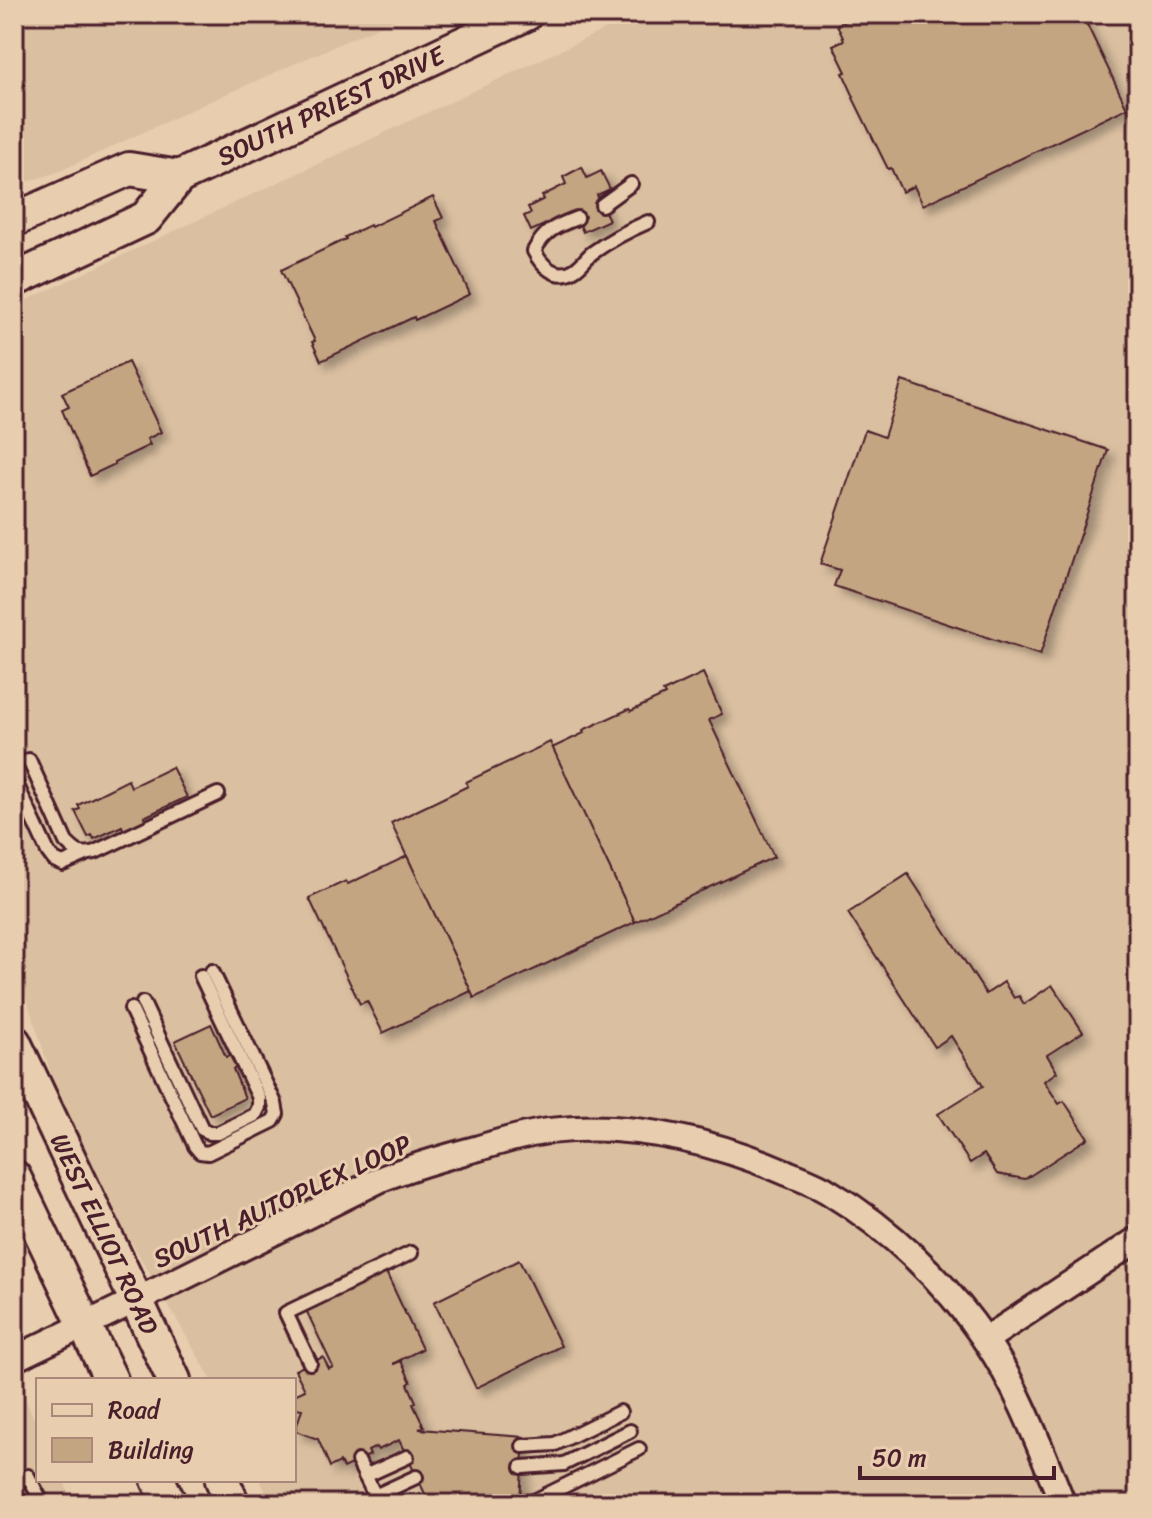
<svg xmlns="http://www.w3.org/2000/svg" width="1152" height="1518" font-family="Sriracha,sans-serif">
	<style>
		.built { fill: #dabfa0 }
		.building { fill: #c4a582; stroke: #4a1f2b; stroke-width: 2; filter: url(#shadow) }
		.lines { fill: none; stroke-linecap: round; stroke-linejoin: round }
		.lane-casing { stroke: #4a1f2b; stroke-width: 18 }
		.street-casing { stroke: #4a1f2b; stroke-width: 30 }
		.secondary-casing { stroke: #4a1f2b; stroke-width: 38 }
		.lane { stroke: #e8ceaf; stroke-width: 12 }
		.street { stroke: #e8ceaf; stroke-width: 24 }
		.secondary { stroke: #e8ceaf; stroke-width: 32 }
		.labels { text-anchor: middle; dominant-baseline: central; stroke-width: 6; stroke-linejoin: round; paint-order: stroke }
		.street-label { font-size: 26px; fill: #4a1f2b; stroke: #e8ceaf }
	</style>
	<defs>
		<filter id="shadow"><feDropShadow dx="7" dy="7" stdDeviation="4" flood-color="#0004"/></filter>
	</defs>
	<rect width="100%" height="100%" fill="#e8ceaf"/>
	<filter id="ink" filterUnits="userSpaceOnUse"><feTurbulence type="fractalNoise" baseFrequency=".0125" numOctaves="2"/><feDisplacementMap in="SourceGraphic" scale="16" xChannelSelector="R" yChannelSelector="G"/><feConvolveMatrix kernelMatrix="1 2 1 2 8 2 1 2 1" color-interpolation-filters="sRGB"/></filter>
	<g filter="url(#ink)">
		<g class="built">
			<path d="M14 14H407L195 108 58 172 14 186Z"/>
			<path d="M638 14H1138V1504H272L260 1480H294V1380H212L123 1228 56 1089 14 960V306Z"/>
			<path d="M14 1375 38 1427V1480H63L74 1504H14Z"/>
		</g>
		<g class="building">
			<path d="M859 14H1082L1127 108 923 205 914 186 902 192 891 168 888 169 853 98 854 97 843 73 846 72 833 45 844 40 837 25Z"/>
			<path d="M582 167 587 178 601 171 610 189 597 195 609 220 583 232 574 211 531 231 524 216 531 213 528 207 544 199 542 196 566 184 563 177Z"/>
			<path d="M433 197 443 218 436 221 470 294 415 320 414 317 321 361 312 342 315 341 281 270 346 239 345 237 370 225 371 227Z"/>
			<path d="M128 362 161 432 147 439 150 445 114 462 115 464 90 476 62 410 69 407 62 393Z"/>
			<path d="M902 381 1108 450 1040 655 834 586 840 570 820 564 865 430 884 437Z"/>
			<path d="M703 673 722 714 709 720 774 857 635 922 552 748 584 733 583 730 629 709 631 711 665 695 663 692Z"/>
			<path d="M550 742 635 922 474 998 391 823 468 786 466 782Z"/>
			<path d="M172 767 187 797 144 817 146 821 124 832 122 826 94 839 92 835 88 837 75 811 80 809 78 805 128 780 131 787Z"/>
			<path d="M407 856 471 991 383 1033 367 1001 360 1004 309 898 346 881 348 884Z"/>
			<path d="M908 874 986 994 1004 982 1014 998 1019 996 1024 1004 1052 985 1083 1032 1047 1055 1057 1072 1044 1081 1059 1104 1064 1101 1088 1138 1025 1179 997 1174 984 1154 970 1163 938 1114 983 1086 951 1036 935 1047 848 913Z"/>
			<path d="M211 1024 226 1057 233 1055 238 1067 233 1069 245 1098 210 1115 175 1041Z"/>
			<path d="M519 1260 561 1346 476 1388 434 1302Z"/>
			<path d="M386 1272 422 1349 394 1363V1364L401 1361 411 1382 408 1384 416 1402 413 1404 424 1427 419 1429 524 1437 520 1500 510 1504H430L399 1440 378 1450 376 1447 368 1451 370 1455 343 1468 340 1462 330 1467 318 1439 295 1431 302 1409 296 1408 294 1395 305 1390 295 1370 323 1357 329 1369 333 1367 306 1310Z"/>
		</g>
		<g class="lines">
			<defs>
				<g id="lane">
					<path d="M602 205 631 184"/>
					<path d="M577 218C556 226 545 230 534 251 541 265 556 281 574 270 581 266 586 258 592 253 610 240 629 230 648 222"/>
					<path d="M29 760 66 842C76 852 80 856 95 852L218 794"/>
					<path d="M14 779 48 852 54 860 63 864 84 855"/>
					<path d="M143 1003 202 1129 210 1133H218L255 1115 259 1107V1098L201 976"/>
					<path d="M131 1009 195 1146 200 1152 208 1153 273 1121 277 1114 275 1103 212 971"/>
					<path d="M310 1363 286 1313 411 1253"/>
					<path d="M523 1446 555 1444 620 1412"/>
					<path d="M358 1461 379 1504"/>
					<path d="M522 1467 564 1464 630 1431"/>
					<path d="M365 1476 407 1457"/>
					<path d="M14 1483 28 1476 43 1504"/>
					<path d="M375 1496 416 1477"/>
					<path d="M528 1504 639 1449"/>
				</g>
				<g id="street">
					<path d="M985 1340 1138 1239"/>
					<path d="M14 1359 178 1280 381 1179C413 1166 445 1157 479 1148 502 1141 526 1134 549 1131 631 1121 710 1140 785 1172 799 1178 815 1183 829 1192 890 1229 945 1281 986 1341 1020 1391 1040 1448 1063 1504"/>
				</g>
				<g id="secondary">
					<path d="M14 220 129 169 179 177"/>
					<path id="s1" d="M14 280 146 218 179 177 526 14"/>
					<path id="s2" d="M14 1042 174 1380"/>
					<path d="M14 1177 111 1380"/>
					<path d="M158 1480 170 1504"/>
					<path d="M222 1480 233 1504"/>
				</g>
			</defs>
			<use href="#lane" class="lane-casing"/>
			<use href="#street" class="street-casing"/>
			<use href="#secondary" class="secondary-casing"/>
			<use href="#lane" class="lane"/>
			<use href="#street" class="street"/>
			<use href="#secondary" class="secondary"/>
		</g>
	</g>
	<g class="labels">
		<g class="street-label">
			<text stroke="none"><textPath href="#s1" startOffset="366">SOUTH PRIEST DRIVE</textPath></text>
			<text transform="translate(282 1201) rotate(-25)">SOUTH AUTOPLEX LOOP</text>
			<text stroke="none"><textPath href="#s2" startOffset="212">WEST ELLIOT ROAD</textPath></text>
		</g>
	</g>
	<rect width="1152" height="1518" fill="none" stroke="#e8ceaf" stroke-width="48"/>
	<rect x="24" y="24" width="1104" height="1470" fill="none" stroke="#4a1f2b" stroke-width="3" filter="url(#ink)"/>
	<rect x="36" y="1378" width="260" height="104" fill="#e8ceaf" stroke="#a9887a" stroke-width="2"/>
	<rect x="52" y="1404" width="40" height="12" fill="#e8ceaf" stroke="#a9887a" stroke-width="2"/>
	<text x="108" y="1418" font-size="24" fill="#4a1f2b">Road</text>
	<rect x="52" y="1438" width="40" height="24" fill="#c4a582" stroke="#a9887a" stroke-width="2"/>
	<text x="108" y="1458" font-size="24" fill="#4a1f2b">Building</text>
	<path d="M860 1466v12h194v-12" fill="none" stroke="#4a1f2b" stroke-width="4"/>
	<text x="872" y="1466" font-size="24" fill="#4a1f2b" stroke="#e8ceaf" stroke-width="6" paint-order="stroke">50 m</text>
</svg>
